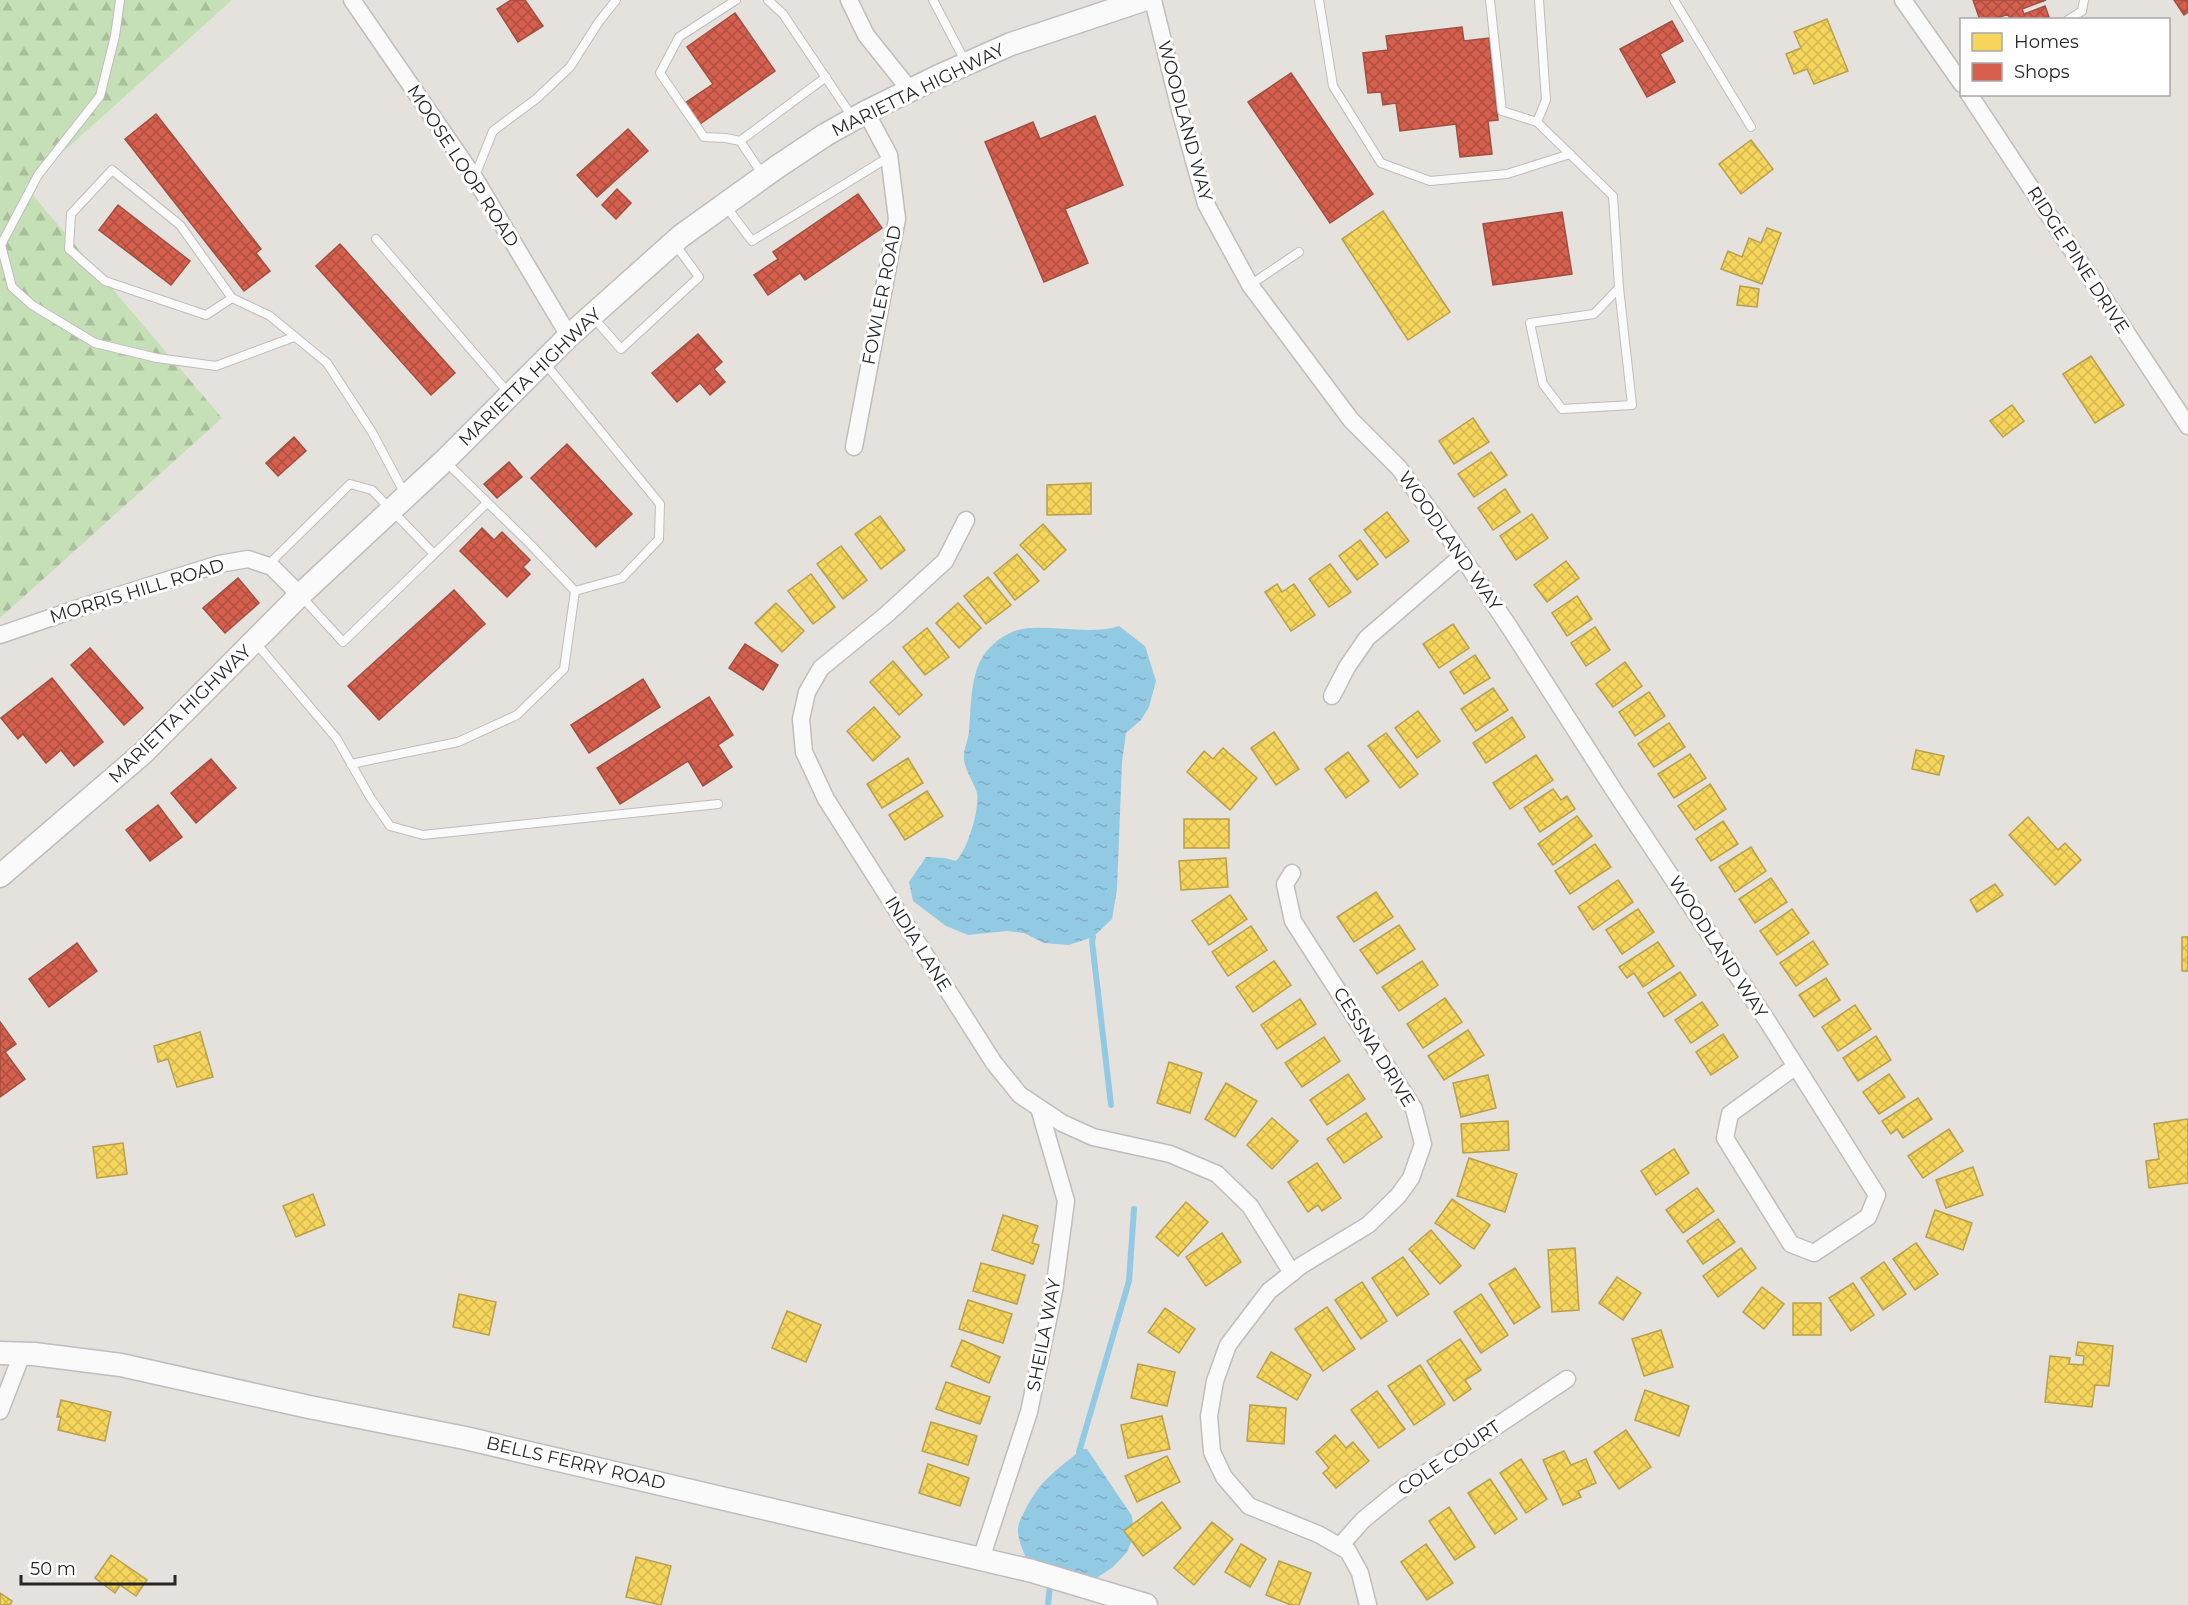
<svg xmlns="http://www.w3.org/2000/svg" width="2188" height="1605" font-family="Montserrat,sans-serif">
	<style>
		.forest { fill: url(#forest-firs) }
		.water { fill: url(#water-ripples) }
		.homes { fill: url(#homes-cross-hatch); stroke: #b8a04c; stroke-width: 1.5 }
		.shops { fill: url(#shops-cross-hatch); stroke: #a14f41; stroke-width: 1.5 }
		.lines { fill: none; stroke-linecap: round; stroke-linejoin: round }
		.stream { stroke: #92cae4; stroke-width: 6 }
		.service-casing { stroke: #bfbdbd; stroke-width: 10 }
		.minor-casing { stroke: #bfbdbd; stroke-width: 19 }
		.secondary-casing { stroke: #bfbdbd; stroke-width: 25 }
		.service { stroke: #fbfafa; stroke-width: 8 }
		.minor { stroke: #fbfafa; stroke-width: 16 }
		.secondary { stroke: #fbfafa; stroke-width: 22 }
		.labels { text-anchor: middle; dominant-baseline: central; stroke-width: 6; stroke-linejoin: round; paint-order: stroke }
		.street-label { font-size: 18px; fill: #262626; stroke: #fff }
	</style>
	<defs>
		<pattern id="forest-firs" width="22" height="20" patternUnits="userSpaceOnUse" patternTransform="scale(1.5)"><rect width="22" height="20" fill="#c5dfb6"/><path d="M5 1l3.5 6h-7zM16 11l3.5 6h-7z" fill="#a9bf9c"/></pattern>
		<pattern id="water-ripples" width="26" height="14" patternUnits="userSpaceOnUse" patternTransform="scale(1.5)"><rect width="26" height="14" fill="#92cae4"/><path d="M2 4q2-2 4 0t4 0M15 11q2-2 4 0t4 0" fill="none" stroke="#7eadc3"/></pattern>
		<pattern id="homes-cross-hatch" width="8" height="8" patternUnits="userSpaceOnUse" patternTransform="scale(1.5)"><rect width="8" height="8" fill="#f6d55c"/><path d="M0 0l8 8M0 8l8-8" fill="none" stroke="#d3b750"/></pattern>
		<pattern id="shops-cross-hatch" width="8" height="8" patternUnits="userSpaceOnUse" patternTransform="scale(1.5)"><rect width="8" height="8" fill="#d6604d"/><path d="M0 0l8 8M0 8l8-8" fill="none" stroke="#ad4f40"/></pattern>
	</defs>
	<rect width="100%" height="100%" fill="#e5e1dc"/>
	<path class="forest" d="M0 0H232L25 186 222 418 0 618Z"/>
	<g class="water">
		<path d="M1119 626 1145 646 1156 681 1149 707 1141 720 1126 733 1122 762 1117 889 1112 919 1093 937 1069 945 1044 943 1024 933 1007 931 968 935 946 926 913 901 909 882 926 857 945 858 956 861C967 851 980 809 977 793 974 782 965 771 964 759 963 750 968 741 969 732 973 691 968 654 1010 633 1035 620 1087 637 1119 626Z"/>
		<path d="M1082 1449H1087L1132 1516 1134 1536 1127 1552 1113 1567 1092 1581 1032 1571C1027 1559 1019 1545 1018 1532 1017 1524 1022 1517 1025 1510 1041 1479 1057 1470 1082 1449Z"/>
	</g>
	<g class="homes">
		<path d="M1827 19 1848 71 1814 84 1807 69 1794 74 1786 54 1801 48 1794 32Z"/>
		<path d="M1751 140 1773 169 1741 194 1719 164Z"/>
		<path d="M1383 211 1450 312 1408 340 1342 239Z"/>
		<path d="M1767 228 1781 233 1762 284 1721 269 1728 251 1742 257 1749 238 1761 243Z"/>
		<path d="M1740 286 1759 289 1757 307 1737 305Z"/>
		<path d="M2091 356 2124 405 2095 423 2063 374Z"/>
		<path d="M2012 405 2024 421 2003 437 1990 421Z"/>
		<path d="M1473 418 1489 442 1454 464 1439 441Z"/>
		<path d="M1491 452 1507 475 1474 497 1458 474Z"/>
		<path d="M1091 483V514L1047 515V485Z"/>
		<path d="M1505 489 1520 512 1493 530 1478 508Z"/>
		<path d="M1387 512 1409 541 1386 558 1364 530Z"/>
		<path d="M1532 514 1548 538 1516 560 1500 536Z"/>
		<path d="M880 516 905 550 881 569 855 534Z"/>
		<path d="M1043 524 1066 550 1044 570 1020 545Z"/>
		<path d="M1360 540 1378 564 1357 580 1339 556Z"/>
		<path d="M841 546 867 580 843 599 817 564Z"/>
		<path d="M1017 554 1039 581 1015 600 994 573Z"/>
		<path d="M1566 561 1579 578 1547 602 1534 585Z"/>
		<path d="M1330 564 1351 592 1329 607 1309 579Z"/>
		<path d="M811 574 835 607 813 624 788 591Z"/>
		<path d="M988 577 1011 605 986 624 964 596Z"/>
		<path d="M1277 584 1282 592 1294 584 1315 615 1291 631 1265 592Z"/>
		<path d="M1577 596 1592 619 1567 636 1552 613Z"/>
		<path d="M776 603 804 631 782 652 755 623Z"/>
		<path d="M958 603 981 628 959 648 936 623Z"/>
		<path d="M1453 624 1469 648 1439 668 1423 644Z"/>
		<path d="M1595 627 1610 650 1586 666 1571 643Z"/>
		<path d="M927 628 949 657 925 675 903 647Z"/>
		<path d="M1475 655 1490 678 1464 694 1450 672Z"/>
		<path d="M893 661 922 695 899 715 870 682Z"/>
		<path d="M1625 662 1642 686 1613 707 1596 684Z"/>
		<path d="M1493 688 1508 710 1476 731 1461 709Z"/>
		<path d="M1649 692 1665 716 1635 736 1619 712Z"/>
		<path d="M874 707 900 737 873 761 847 731Z"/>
		<path d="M1418 711 1440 741 1417 758 1395 728Z"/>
		<path d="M1512 717 1525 737 1486 763 1473 743Z"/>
		<path d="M1669 723 1685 747 1654 767 1638 744Z"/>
		<path d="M1274 732 1299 769 1276 785 1251 748Z"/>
		<path d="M1386 733 1418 774 1400 788 1368 746Z"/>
		<path d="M1223 748 1257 778 1230 810 1187 772 1204 751 1213 759Z"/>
		<path d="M1916 750 1944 756 1939 775 1912 769Z"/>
		<path d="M1348 752 1369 781 1346 798 1325 769Z"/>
		<path d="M1690 754 1706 778 1674 798 1658 774Z"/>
		<path d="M1536 755 1553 780 1510 809 1493 783Z"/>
		<path d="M908 758 923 783 882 808 867 784Z"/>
		<path d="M1710 784 1726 809 1695 830 1678 806Z"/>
		<path d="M1553 789 1561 800 1567 796 1575 809 1540 832 1524 808Z"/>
		<path d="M927 791 943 816 905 840 889 815Z"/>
		<path d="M1577 816 1592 836 1553 865 1538 844Z"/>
		<path d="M2028 817 2058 850 2065 843 2081 860 2055 885 2009 835Z"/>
		<rect x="1184" y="819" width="45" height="29"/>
		<path d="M1723 821 1738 844 1711 861 1696 839Z"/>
		<path d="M1595 844 1611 867 1570 894 1555 871Z"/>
		<path d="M1751 847 1766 871 1735 892 1719 867Z"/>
		<path d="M1226 858 1228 887 1181 890 1179 861Z"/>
		<path d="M1771 878 1787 902 1755 923 1739 899Z"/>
		<path d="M1618 880 1633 902 1593 930 1578 907Z"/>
		<path d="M1995 884 2003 895 1977 912 1970 900Z"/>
		<path d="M1376 892 1393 917 1354 942 1337 917Z"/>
		<path d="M1230 895 1247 919 1209 945 1192 921Z"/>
		<path d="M1638 909 1654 932 1622 954 1606 930Z"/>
		<path d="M1792 909 1809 933 1777 955 1760 931Z"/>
		<path d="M1399 925 1415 949 1377 974 1360 950Z"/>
		<path d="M1251 926 1267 950 1228 976 1212 952Z"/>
		<rect x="2182" y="937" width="6" height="34"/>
		<path d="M1813 941 1828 964 1796 986 1780 963Z"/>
		<path d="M1658 942 1674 966 1643 987 1634 973 1627 978 1619 967Z"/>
		<path d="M1274 961 1291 985 1253 1012 1236 987Z"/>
		<path d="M1422 961 1438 985 1399 1011 1382 987Z"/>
		<path d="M1680 972 1696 995 1664 1017 1648 993Z"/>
		<path d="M1826 978 1840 1000 1814 1017 1799 995Z"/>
		<path d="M1445 998 1462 1022 1423 1048 1407 1024Z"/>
		<path d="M1300 999 1316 1024 1277 1049 1261 1025Z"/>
		<path d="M1702 1002 1718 1025 1691 1043 1675 1020Z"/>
		<path d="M1855 1005 1871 1029 1838 1051 1822 1027Z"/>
		<path d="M1468 1030 1484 1055 1444 1080 1428 1056Z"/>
		<path d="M200 1032 213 1077 177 1087 168 1059 158 1062 154 1046Z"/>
		<path d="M1723 1034 1738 1057 1711 1075 1696 1052Z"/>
		<path d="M1876 1036 1891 1060 1858 1081 1843 1058Z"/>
		<path d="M1324 1037 1340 1061 1302 1087 1285 1063Z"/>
		<path d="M1169 1062 1202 1073 1190 1113 1157 1103Z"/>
		<path d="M1348 1074 1365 1099 1327 1125 1310 1100Z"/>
		<path d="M1889 1074 1905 1097 1879 1114 1863 1092Z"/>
		<path d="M1488 1075 1496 1108 1461 1117 1453 1083Z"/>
		<path d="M1226 1083 1257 1101 1235 1137 1205 1119Z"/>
		<path d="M1918 1098 1932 1119 1903 1138 1897 1129 1891 1134 1882 1121Z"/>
		<path d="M1366 1113 1382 1137 1344 1163 1327 1139Z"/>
		<path d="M1272 1118 1298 1141 1272 1169 1247 1145Z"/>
		<path d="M2188 1119V1183L2149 1188 2146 1161 2159 1159 2154 1124Z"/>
		<path d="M1508 1121 1509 1150 1463 1153 1461 1124Z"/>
		<path d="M1949 1129 1963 1151 1923 1178 1908 1156Z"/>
		<path d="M123 1143 127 1174 97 1178 93 1147Z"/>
		<path d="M1674 1149 1689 1173 1656 1195 1641 1171Z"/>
		<path d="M1469 1158 1517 1174 1505 1212 1457 1196Z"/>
		<path d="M1317 1163 1341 1198 1322 1211 1318 1205 1308 1212 1288 1182Z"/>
		<path d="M1973 1167 1983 1195 1946 1208 1936 1180Z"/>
		<path d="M1697 1188 1714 1211 1683 1233 1666 1210Z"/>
		<path d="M313 1194 325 1225 296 1237 283 1206Z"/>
		<path d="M1452 1199 1490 1225 1474 1249 1435 1223Z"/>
		<path d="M1186 1202 1208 1222 1178 1256 1156 1237Z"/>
		<path d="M1935 1210 1972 1223 1963 1250 1926 1237Z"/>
		<path d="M1003 1215 1038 1226 1032 1243 1039 1245 1033 1264 992 1250Z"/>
		<path d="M1718 1219 1735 1242 1703 1264 1687 1241Z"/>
		<path d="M1431 1230 1461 1266 1440 1284 1409 1249Z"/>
		<path d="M1222 1233 1241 1262 1206 1286 1186 1257Z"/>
		<path d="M1916 1243 1938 1274 1915 1290 1893 1259Z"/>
		<path d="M1575 1248 1579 1310 1552 1312 1548 1250Z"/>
		<path d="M1741 1248 1756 1268 1718 1297 1703 1276Z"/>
		<path d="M1403 1257 1429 1294 1397 1316 1372 1278Z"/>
		<path d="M1884 1262 1906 1294 1883 1310 1861 1278Z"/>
		<path d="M981 1263 1025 1275 1017 1304 973 1291Z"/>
		<path d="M1515 1268 1540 1307 1514 1324 1489 1284Z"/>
		<path d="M1617 1277 1641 1293 1623 1320 1599 1303Z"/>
		<path d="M1362 1282 1387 1321 1361 1339 1335 1300Z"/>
		<path d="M1853 1283 1874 1315 1851 1331 1829 1298Z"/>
		<path d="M1762 1287 1784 1304 1764 1329 1743 1312Z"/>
		<path d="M459 1294 496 1302 489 1335 453 1327Z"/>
		<path d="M1481 1294 1508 1335 1481 1353 1454 1312Z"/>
		<path d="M968 1300 1012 1314 1003 1343 959 1329Z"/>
		<rect x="1793" y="1303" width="28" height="32"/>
		<path d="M1327 1307 1355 1349 1323 1371 1295 1329Z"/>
		<path d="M1165 1308 1195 1329 1179 1353 1148 1332Z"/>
		<path d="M787 1311 821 1325 806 1362 772 1348Z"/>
		<path d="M1661 1330 1673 1367 1644 1376 1632 1339Z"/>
		<path d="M1460 1339 1481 1370 1465 1380 1471 1389 1454 1401 1427 1361Z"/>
		<path d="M962 1340 1000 1357 989 1383 951 1366Z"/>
		<path d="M2078 1342 2113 1346 2109 1386 2095 1385 2092 1407 2045 1402 2050 1356 2070 1358 2069 1364 2083 1365 2084 1356 2076 1355Z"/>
		<path d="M1271 1352 1311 1375 1297 1400 1257 1377Z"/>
		<path d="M1138 1364 1175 1372 1167 1406 1131 1398Z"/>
		<path d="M1420 1365 1445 1404 1414 1425 1388 1386Z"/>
		<path d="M946 1382 990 1397 980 1424 936 1409Z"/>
		<path d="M1645 1390 1689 1406 1679 1436 1635 1420Z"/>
		<path d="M1377 1391 1405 1429 1379 1448 1351 1410Z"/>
		<path d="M61 1400 111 1412 105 1441 58 1430 61 1417H57Z"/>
		<path d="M1250 1405 1286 1408 1284 1444 1247 1441Z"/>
		<path d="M1162 1416 1170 1449 1128 1458 1121 1425Z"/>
		<path d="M931 1422 977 1436 968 1465 922 1451Z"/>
		<path d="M1626 1430 1651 1467 1619 1489 1594 1452Z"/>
		<path d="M1335 1435 1346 1448 1353 1442 1369 1461 1336 1488 1323 1473 1329 1468 1316 1452Z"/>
		<path d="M1564 1451 1571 1465 1586 1459 1596 1483 1578 1491 1581 1497 1563 1505 1543 1460Z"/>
		<path d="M1167 1456 1180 1482 1137 1502 1125 1476Z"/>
		<path d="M1521 1459 1547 1499 1526 1513 1500 1473Z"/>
		<path d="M928 1464 969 1478 960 1506 919 1493Z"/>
		<path d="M1490 1479 1517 1519 1495 1534 1468 1493Z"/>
		<path d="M1162 1502 1181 1528 1143 1556 1124 1531Z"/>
		<path d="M1449 1507 1475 1547 1455 1560 1429 1521Z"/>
		<path d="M1212 1522 1233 1539 1194 1585 1174 1568Z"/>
		<path d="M1241 1544 1266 1559 1250 1587 1225 1572Z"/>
		<path d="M1426 1544 1453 1583 1427 1600 1401 1562Z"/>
		<path d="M111 1555 147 1580 136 1596 120 1585 115 1593 95 1578Z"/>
		<path d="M636 1557 671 1566 661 1605 626 1597Z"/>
		<path d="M1279 1561 1311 1573 1299 1605H1291L1266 1595Z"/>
		<path d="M0 1593 12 1601 10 1605H0Z"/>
	</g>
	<g class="shops">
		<path d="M511 0H525L543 26 518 42 497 9Z"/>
		<path d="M1973 0H2046L2022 9 2024 14 2045 6 2050 20H2008L2010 19 2008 14 1993 20H1980Z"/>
		<path d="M2174 0H2188V12L2184 15Z"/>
		<path d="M735 13 775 71 700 124 685 103 713 84 687 47Z"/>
		<path d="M1672 21 1683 41 1660 54 1675 82 1647 97 1620 49Z"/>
		<path d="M1462 27 1464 41 1489 38 1498 120 1488 121 1492 154 1460 157 1456 124 1400 131 1396 103 1383 105 1381 92 1368 93 1363 53 1388 50 1386 36Z"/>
		<path d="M1291 73 1373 194 1330 223 1248 102Z"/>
		<path d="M156 114 261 249 256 253 270 271 244 291 125 139Z"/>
		<path d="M1095 116 1123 185 1065 209 1088 263 1044 282 985 142 1033 122 1040 139Z"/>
		<path d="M628 129 648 151 597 197 577 175Z"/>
		<path d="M617 189 631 203 616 219 602 205Z"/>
		<path d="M858 194 882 228 805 280 800 273 768 295 754 275 778 259 773 252Z"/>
		<path d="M118 205 190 261 171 285 99 230Z"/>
		<path d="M1562 212 1572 274 1493 285 1483 224Z"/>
		<path d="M340 244 455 373 431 395 316 266Z"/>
		<path d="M698 334 722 362 714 369 725 382 710 395 700 383 677 402 652 373Z"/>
		<path d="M294 437 306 451 278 476 266 463Z"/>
		<path d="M567 444 632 514 596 547 531 478Z"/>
		<path d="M509 462 522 477 497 498 484 484Z"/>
		<path d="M482 528 494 540 502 532 530 560 523 567 530 574 507 597 460 551Z"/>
		<path d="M238 578 259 603 225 633 203 608Z"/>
		<path d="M454 590 485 624 379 720 348 686Z"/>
		<path d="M745 644 778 665 763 690 729 668Z"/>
		<path d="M90 648 143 708 124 725 71 665Z"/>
		<path d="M52 678 103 742 74 766 61 750 46 763 23 734 18 739 1 718Z"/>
		<path d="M643 679 660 707 589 753 571 725Z"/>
		<path d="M709 697 733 735 718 745 732 767 703 786 688 761 620 804 597 768Z"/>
		<path d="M211 759 236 788 196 823 171 793Z"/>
		<path d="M158 805 182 837 150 861 126 830Z"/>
		<path d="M77 943 97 971 49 1007 29 979Z"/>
		<path d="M0 1022 16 1044 5 1052 25 1079 0 1097Z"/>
	</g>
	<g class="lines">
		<g class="stream">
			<path d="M1093 937 1092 941 1111 1105"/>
			<path d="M1079 1452 1129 1281 1134 1209"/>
			<path d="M1048 1605 1050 1585"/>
		</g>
		<defs>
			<g id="service">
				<path d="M120 0 115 36 100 96 38 175 1 245 12 287 32 305 95 343 157 358 216 366 294 337"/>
				<path d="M736 0 679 37 660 73 704 137 726 138 740 141 763 175"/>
				<path d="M768 0 783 14 853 118"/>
				<path d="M933 0 966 63"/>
				<path d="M1319 0 1333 86 1381 163 1430 181 1507 174 1570 154"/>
				<path d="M1490 0 1502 111 1537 122 1613 196 1619 288 1632 405 1562 409 1543 384 1530 323 1594 314 1619 288"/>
				<path d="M1674 0 1751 127"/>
				<path d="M2068 20 2082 11 2084 0"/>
				<path d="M1537 122 1546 100 1539 0"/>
				<path d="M740 141 826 77"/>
				<path d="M475 176 493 131 536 99 570 67 598 23 616 0"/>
				<path d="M725 205 752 241 889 157"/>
				<path d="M376 239 510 395"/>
				<path d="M1250 285 1299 252"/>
				<path d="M232 298 206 315 105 281 69 249 71 214 112 170 180 225 232 298 270 316 327 363 372 432 406 496"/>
				<path d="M592 316 621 349 699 277 675 244"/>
				<path d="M544 362 660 504 659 539 622 578 575 591"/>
				<path d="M268 565 350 484 372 490 434 554"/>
				<path d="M300 595 343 642 487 503"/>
				<path d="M255 642 337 739 370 797 390 826 423 835 718 804"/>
				<path d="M351 764 458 742 517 715 564 669 575 591 528 542 446 462"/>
			</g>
			<g id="minor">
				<path d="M352 0 474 177 569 336"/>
				<path d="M849 0 866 35 910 90"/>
				<path d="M1153 0 1180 110 1206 204 1250 285 1351 420 1399 468 1446 533 1510 628 1615 792 1768 1022 1877 1195 1868 1217 1814 1253 1791 1244 1725 1138 1730 1114 1796 1066"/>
				<path d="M1903 0 1962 84"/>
				<path d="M1969 94 2188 426"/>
				<path d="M854 447 897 219 889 155 866 112"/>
				<path d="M966 520 945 561 886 615 821 668 807 692 801 719 804 752 826 799 994 1063 1020 1095 1062 1123 1093 1137 1170 1154 1217 1174 1250 1206 1292 1273"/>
				<path d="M0 635 85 606 219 564 248 559 272 567 300 595"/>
				<path d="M1332 696 1347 667 1367 638 1462 556"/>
				<path d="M1292 873 1285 884 1293 921 1414 1109 1423 1144 1411 1178 1398 1196 1368 1225 1302 1265 1269 1291 1228 1345 1215 1381 1209 1416 1212 1452 1224 1477 1249 1506 1318 1534 1348 1551 1360 1573 1368 1605"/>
				<path d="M0 1411 22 1354"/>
				<path d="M1340 1546 1363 1520 1396 1493 1567 1379"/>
				<path d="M981 1559 1029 1412 1054 1291 1066 1201 1039 1108"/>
			</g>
			<g id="secondary">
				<path d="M0 876 143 753 300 595 444 461 569 336 681 236 777 167 825 135 866 112 939 76 1011 44 1143 0"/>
				<path d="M0 1353 34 1354 121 1365 309 1407 465 1438 1032 1571 1146 1605"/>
			</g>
		</defs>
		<use href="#service" class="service-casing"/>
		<use href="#minor" class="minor-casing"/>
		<use href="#secondary" class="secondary-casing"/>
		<use href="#service" class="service"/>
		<use href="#minor" class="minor"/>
		<use href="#secondary" class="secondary"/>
	</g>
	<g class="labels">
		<g class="street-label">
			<text transform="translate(918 90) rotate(-26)">MARIETTA HIGHWAY</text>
			<text transform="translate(1185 121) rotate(75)">WOODLAND WAY</text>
			<text transform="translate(463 166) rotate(57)">MOOSE LOOP ROAD</text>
			<text transform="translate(2078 260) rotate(57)">RIDGE PINE DRIVE</text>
			<text transform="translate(882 295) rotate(-79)">FOWLER ROAD</text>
			<text transform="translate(530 377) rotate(-44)">MARIETTA HIGHWAY</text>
			<text transform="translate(1450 541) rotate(55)">WOODLAND WAY</text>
			<text transform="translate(137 591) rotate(-17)">MORRIS HILL ROAD</text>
			<text transform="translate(180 714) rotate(-44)">MARIETTA HIGHWAY</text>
			<text transform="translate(918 944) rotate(58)">INDIA LANE</text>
			<text transform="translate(1718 947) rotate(57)">WOODLAND WAY</text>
			<text transform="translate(1374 1047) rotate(58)">CESSNA DRIVE</text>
			<text transform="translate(1044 1335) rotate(-79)">SHEILA WAY</text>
			<text transform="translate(1449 1458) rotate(-34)">COLE COURT</text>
			<text transform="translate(576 1463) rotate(13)">BELLS FERRY ROAD</text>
		</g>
	</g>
	<rect x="1960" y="18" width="210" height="78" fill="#ffffff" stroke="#a8a8a8" stroke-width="1.5"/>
	<rect x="1972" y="33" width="30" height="18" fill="#f6d55c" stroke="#a8a8a8" stroke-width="1.5"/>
	<text x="2014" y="48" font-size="18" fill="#262626">Homes</text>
	<rect x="1972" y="63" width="30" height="18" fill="#d6604d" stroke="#a8a8a8" stroke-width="1.5"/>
	<text x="2014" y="78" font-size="18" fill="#262626">Shops</text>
	<path d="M21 1575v9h154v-9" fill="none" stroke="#262626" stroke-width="3"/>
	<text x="30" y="1575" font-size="18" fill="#262626" stroke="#ffffff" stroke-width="4.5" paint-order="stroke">50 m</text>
</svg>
